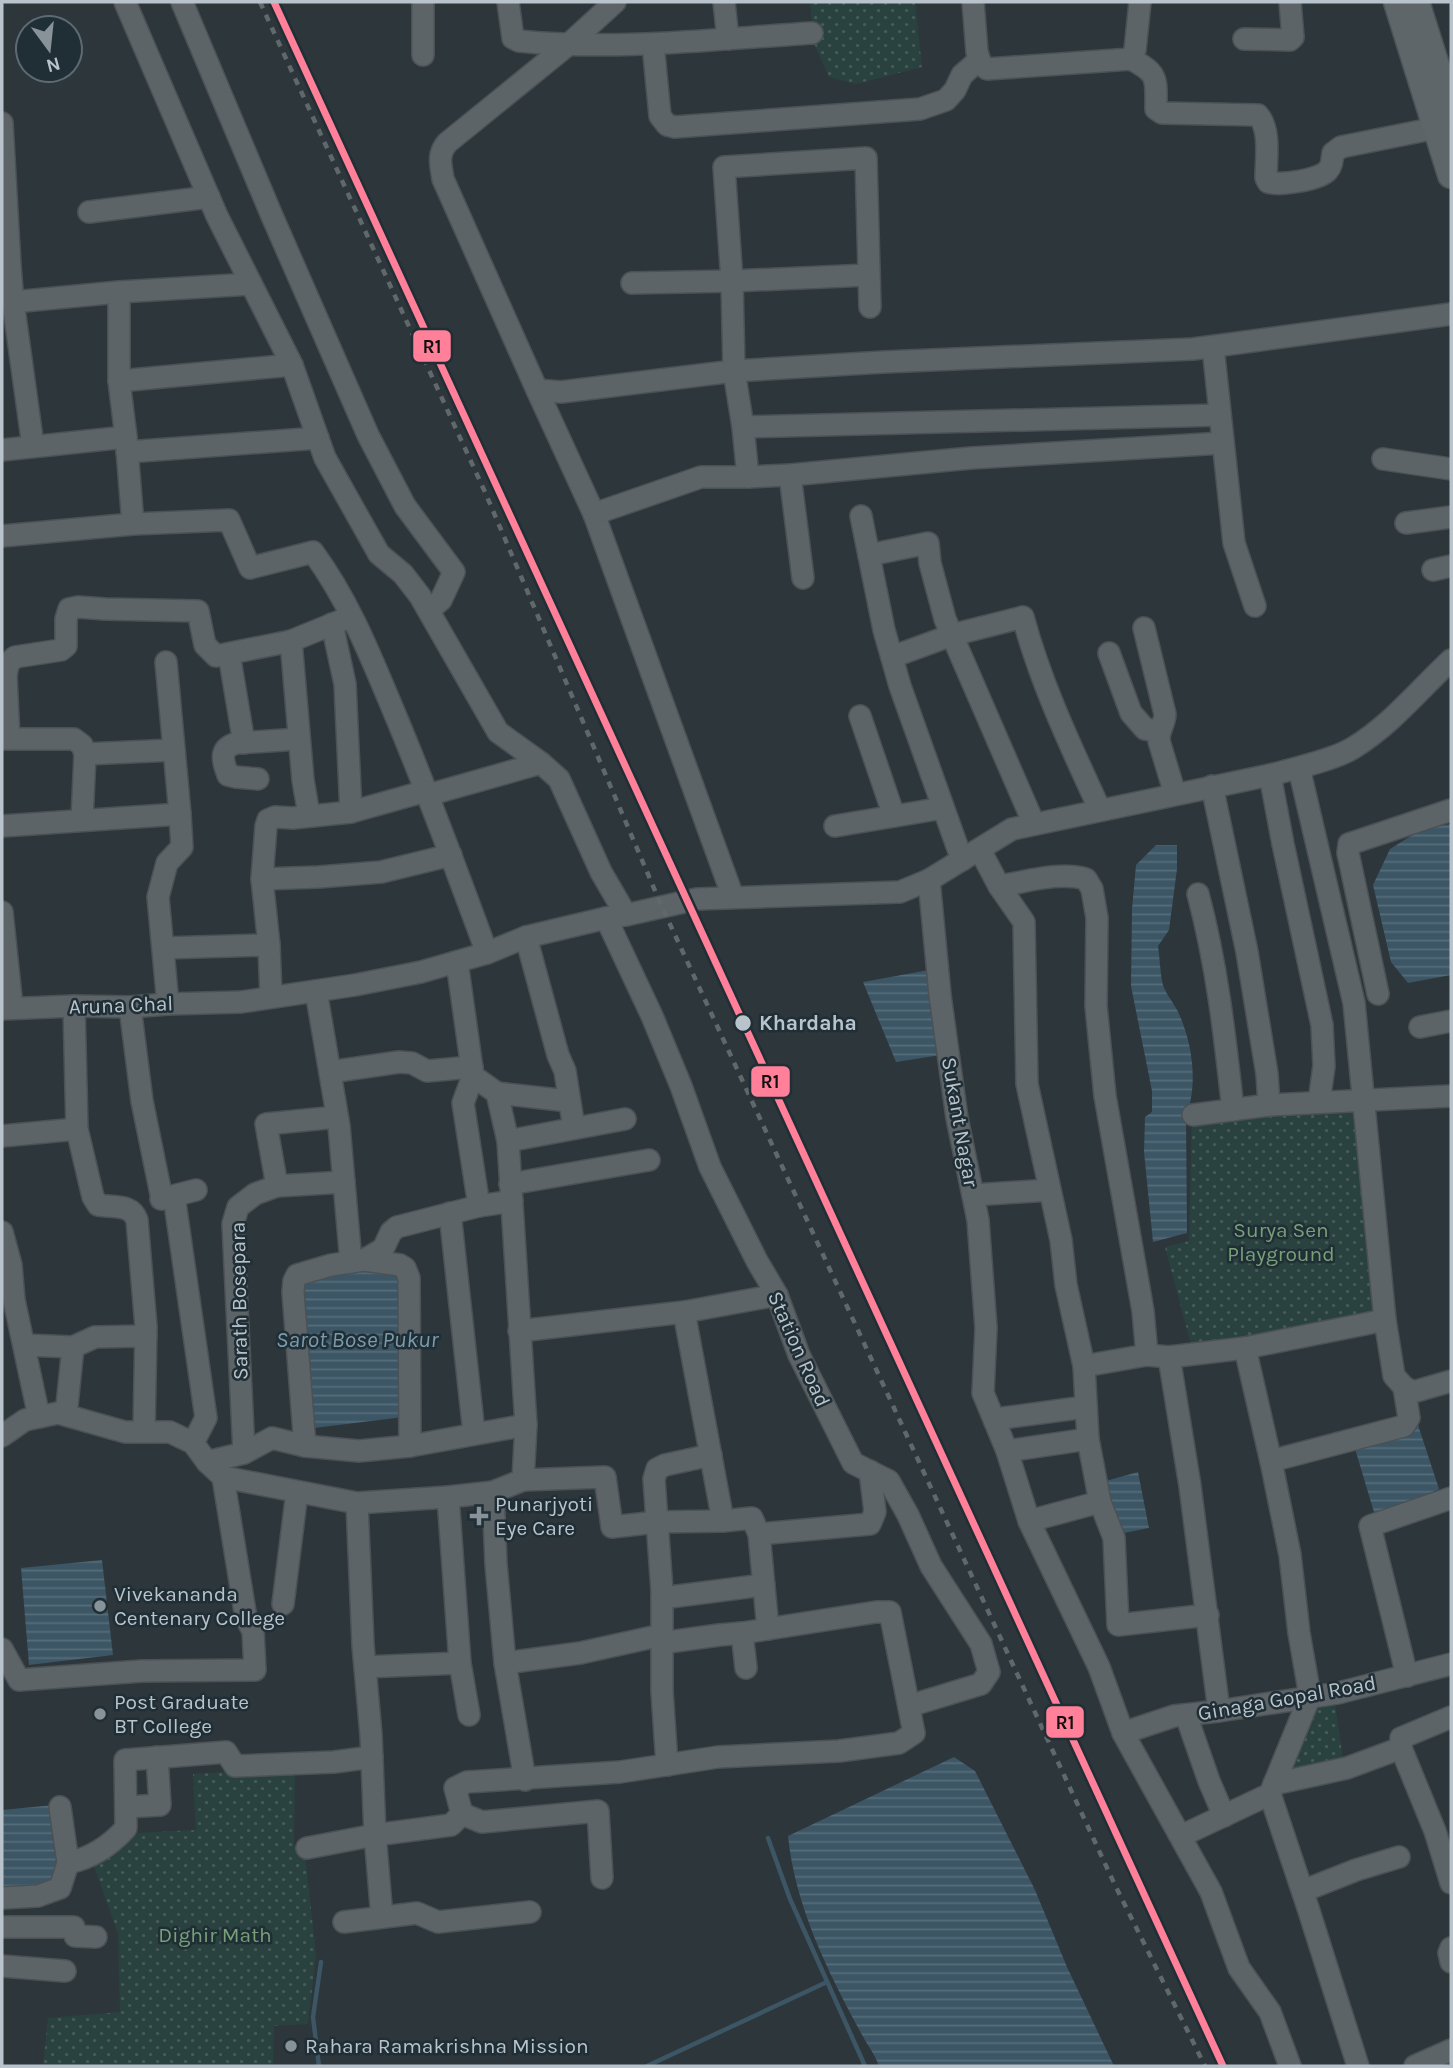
<svg xmlns="http://www.w3.org/2000/svg" width="1453" height="2068" font-family="Karla,sans-serif">
	<style>
		.park { fill: url(#park-dots) }
		.water { fill: url(#water-rules) }
		.lines { fill: none; stroke-linecap: round; stroke-linejoin: round }
		.stream { stroke: #3c5665; stroke-width: 4.5 }
		.minor-casing { stroke: #4b5155; stroke-width: 24 }
		.major-casing { stroke: #4b5358; stroke-width: 29 }
		.minor { stroke: #5d6468; stroke-width: 21 }
		.major { stroke: #5f666a; stroke-width: 26 }
		.rail { stroke: #61686c; stroke-width: 4.5; stroke-dasharray: 7 7; stroke-linecap: butt }
		.rail-1-casing { stroke: #202e36; stroke-width: 12 }
		.rail-1 { stroke: #ff8098; stroke-width: 7 }
		.stop-dot { fill: #b8c3cb; stroke: #202e36; stroke-width: 2.5 }
		.poi-dot { fill: #879299; stroke: #202e36; stroke-width: 2.5 }
		.labels { text-anchor: middle; dominant-baseline: central; stroke-width: 5; stroke-linejoin: round; paint-order: stroke }
		.street-label { font-size: 21px; fill: #b8c3cb; stroke: #202e36 }
		.stop-label { font-size: 21px; font-weight: bold; fill: #b8c3cb; stroke: #202e36; text-anchor: start }
		.park-label { font-size: 21px; fill: #77a077; stroke: #202e36 }
		.poi-label { font-size: 21px; fill: #b8c3cb; stroke: #202e36; text-anchor: start }
		.water-label { font-size: 23px; font-style: italic; fill: #799bac; stroke: #202e36 }
		.line-badge { stroke: #202e36; stroke-width: 2.5 }
		.pale-badge-label { font-size: 19px; text-anchor: middle; font-weight: bold; fill: #111 }
	</style>
	<defs>
		<pattern id="park-dots" width="8" height="8" patternUnits="userSpaceOnUse" patternTransform="scale(1.75)"><rect width="8" height="8" fill="#2a423f"/><path d="M2 2h.1M6 6h.1" fill="none" stroke="#475c59" stroke-width="1.8" stroke-linecap="round"/></pattern>
		<pattern id="water-rules" width="6" height="5" patternUnits="userSpaceOnUse" patternTransform="scale(1.75)"><rect width="6" height="5" fill="#3c5665"/><path d="M0 2.5h6" fill="none" stroke="#566d7a"/></pattern>
	</defs>
	<rect width="100%" height="100%" fill="#2d363b"/>
	<g class="park">
		<path d="M810 2H915L922 67 856 84 829 77 814 43Z"/>
		<path d="M1358 1104 1379 1315 1192 1348 1165 1247 1189 1241 1192 1118Z"/>
		<path d="M1334 1698 1344 1766 1280 1779 1313 1702Z"/>
		<path d="M295 1768 294 1845 306 1843 305 1854 316 1955 308 2024 274 2026 273 2066H43L48 2018 120 2012 118 1934 94 1866 136 1833 196 1830 193 1774Z"/>
	</g>
	<g class="water">
		<path d="M1451 824V975L1408 983 1391 962 1373 885 1390 849 1422 829Z"/>
		<path d="M1156 845H1177V869L1169 930 1158 946C1160 959 1160 973 1163 985 1166 995 1175 1004 1179 1014 1193 1045 1198 1085 1186 1117L1187 1233 1153 1242 1144 1152 1145 1117 1152 1112V1091L1131 986 1132 909 1136 865Z"/>
		<path d="M929 970 941 1055 896 1062 863 982Z"/>
		<path d="M404 1268 412 1416 314 1428 300 1274Z"/>
		<path d="M1418 1425 1439 1489 1376 1519 1353 1442Z"/>
		<path d="M1138 1472 1149 1528 1119 1534 1102 1482Z"/>
		<path d="M102 1560 113 1655 29 1665 21 1568Z"/>
		<path d="M954 1757 975 1771 1035 1890 1067 1967 1114 2066H879C875 2054 867 2045 861 2033 828 1972 795 1906 788 1836Z"/>
		<path d="M54 1805 58 1878 45 1889 2 1893V1810Z"/>
	</g>
	<g class="lines">
		<g class="stream">
			<path d="M768 1838 790 1899 865 2066"/>
			<path d="M319 2066 313 2017 321 1962"/>
			<path d="M647 2066 827 1982"/>
		</g>
		<defs>
			<g id="minor">
				<path d="M125 2 217 216 292 365 325 458 379 554 403 574 420 596 498 732 541 763 559 779 601 872 626 915"/>
				<path d="M182 2 272 216 368 435 405 506 454 572 441 600 429 610"/>
				<path d="M508 2 513 38 519 41C617 51 715 39 812 33"/>
				<path d="M615 2 569 44 447 143C437 155 441 165 443 179L537 390 561 392 734 371 884 362 1193 349 1451 314"/>
				<path d="M724 2 728 39"/>
				<path d="M973 2 977 52 981 64 987 69 1131 59 1135 50 1140 2"/>
				<path d="M1244 39 1290 40 1293 37 1290 2"/>
				<path d="M653 44 660 116 667 125 675 127 920 109 946 100 955 90 962 75 979 60"/>
				<path d="M423 55V2"/>
				<path d="M1131 59C1159 74 1156 78 1156 109L1162 113 1258 115C1271 130 1266 159 1266 178L1268 182C1278 186 1321 180 1328 170 1332 166 1332 159 1333 153L1341 147 1436 128"/>
				<path d="M2 123 10 266"/>
				<path d="M89 212 209 197"/>
				<path d="M2 267 10 266 13 302 33 446"/>
				<path d="M632 283 732 281 868 275"/>
				<path d="M119 292V381L126 437"/>
				<path d="M13 302 119 292 251 284"/>
				<path d="M870 307 866 158 724 167 732 281 734 371 743 427 748 477 790 475 971 458 1223 443"/>
				<path d="M1213 347 1234 543 1255 606"/>
				<path d="M119 381 292 365"/>
				<path d="M537 390 594 514 733 897"/>
				<path d="M743 427 1220 415"/>
				<path d="M2 450 126 437 133 524"/>
				<path d="M127 452 318 438"/>
				<path d="M1383 459 1451 469"/>
				<path d="M790 475 803 578"/>
				<path d="M594 514 701 477H748"/>
				<path d="M861 516 884 630 900 686 962 860"/>
				<path d="M1406 523 1451 517"/>
				<path d="M2 536 133 524 229 520 250 568 313 552C351 604 372 660 397 719 429 796 458 874 487 953"/>
				<path d="M869 555 928 543 930 563 945 619 1034 824"/>
				<path d="M1433 570 1451 566"/>
				<path d="M332 624 345 684 351 812"/>
				<path d="M1144 628 1165 714C1165 724 1158 731 1159 741L1175 794"/>
				<path d="M291 641 345 619"/>
				<path d="M1109 653 1131 713 1145 729 1159 731"/>
				<path d="M229 654 244 743"/>
				<path d="M892 657 952 635 1023 617C1041 684 1071 747 1100 810"/>
				<path d="M860 716 894 816"/>
				<path d="M2 739H74L82 745 85 754 82 820"/>
				<path d="M9 739 6 676 8 664 15 657 61 650 66 646V619L69 609 78 607 105 609 198 611 205 645 216 656 291 641 303 780 309 815"/>
				<path d="M85 754 174 750"/>
				<path d="M1299 768 1354 1003 1385 1320 1394 1376 1404 1387 1413 1392 1451 1381"/>
				<path d="M1270 775 1283 844 1322 1025 1324 1066 1319 1102"/>
				<path d="M258 779 236 777 228 775C222 760 219 748 237 743L299 739"/>
				<path d="M1212 786 1247 952 1267 1074 1269 1105"/>
				<path d="M428 795 541 763"/>
				<path d="M2 826 180 814 166 662"/>
				<path d="M835 826 943 808"/>
				<path d="M980 850 999 886 1024 922 1027 1084 1061 1240 1066 1285 1084 1366 1088 1439 1100 1502 1114 1538 1118 1625 1208 1615"/>
				<path d="M262 879 319 877 381 872 451 855"/>
				<path d="M929 880 940 995 957 1118 978 1220 986 1328 983 1393 1007 1451 1029 1521 1099 1667 1123 1733 1211 1892 1239 1968 1270 2012 1290 2066"/>
				<path d="M999 886C1026 882 1059 871 1086 879L1092 889 1097 918 1096 1006 1105 1096 1143 1311 1147 1355"/>
				<path d="M1198 894C1217 965 1225 1037 1233 1110"/>
				<path d="M2 912 12 1007"/>
				<path d="M606 918 652 1016 681 1086 710 1167 757 1261 777 1295 799 1355 853 1463 889 1481 908 1515 931 1566 981 1644 989 1672 981 1684 909 1706"/>
				<path d="M526 937 558 1055 565 1071 574 1128"/>
				<path d="M163 948 269 945"/>
				<path d="M316 991 339 1126 351 1262"/>
				<path d="M1378 994 1348 853 1349 844 1451 810"/>
				<path d="M271 997 269 945 262 879 266 826 268 820 275 817 293 818 351 812 426 791"/>
				<path d="M168 1004 158 897 167 863 182 847 180 814"/>
				<path d="M74 1006 77 1129 93 1197 98 1205C113 1208 131 1203 137 1220L146 1327 144 1432"/>
				<path d="M130 1007 142 1101 162 1199"/>
				<path d="M2 1009 74 1006 130 1007 168 1004 241 1002 355 985 421 972 487 953 526 937 606 918 626 915 697 899 900 892 929 880 1012 829 1270 775C1293 769 1334 760 1353 748 1391 725 1419 690 1451 660"/>
				<path d="M1420 1027 1451 1021"/>
				<path d="M330 1072 399 1062 412 1063 427 1071 472 1067"/>
				<path d="M473 1076 463 1103 479 1206"/>
				<path d="M497 1093 569 1101"/>
				<path d="M1193 1115 1269 1105 1451 1096"/>
				<path d="M2 1136 77 1129"/>
				<path d="M508 1141 625 1119"/>
				<path d="M510 1184 649 1160"/>
				<path d="M277 1186 344 1182"/>
				<path d="M973 1195 1050 1190"/>
				<path d="M174 1196 206 1418 193 1443"/>
				<path d="M161 1199 196 1190"/>
				<path d="M450 1213 474 1433"/>
				<path d="M2 1232 11 1265 14 1300 39 1417"/>
				<path d="M364 1260 400 1265 405 1268 409 1278 410 1446"/>
				<path d="M684 1312 723 1521"/>
				<path d="M519 1331 684 1312 777 1295"/>
				<path d="M25 1345 73 1347 95 1337 146 1336"/>
				<path d="M1169 1357 1190 1486 1219 1711"/>
				<path d="M1084 1366 1147 1355 1169 1357 1245 1348 1385 1320"/>
				<path d="M66 1415 73 1347"/>
				<path d="M995 1422 1003 1418 1085 1407"/>
				<path d="M2 1436 25 1420 58 1413 125 1432H170L193 1443 207 1462 223 1477 357 1503 448 1497 493 1492 523 1480 526 1425 508 1141 497 1093 473 1076 457 962"/>
				<path d="M305 1446 293 1292 294 1281 297 1275 331 1265 364 1260 383 1249 391 1232 397 1227 479 1206 512 1201"/>
				<path d="M1007 1451 1088 1439"/>
				<path d="M244 1453 272 1438 305 1446 359 1451 410 1446 526 1425"/>
				<path d="M1271 1461 1404 1426 1409 1418 1404 1387"/>
				<path d="M207 1462 244 1453 233 1224 238 1207 255 1194 277 1186 266 1124 337 1117"/>
				<path d="M523 1480 605 1477 612 1527 657 1522 723 1521 752 1518 759 1534 768 1629"/>
				<path d="M493 1492 496 1564 505 1663 525 1780"/>
				<path d="M448 1497 460 1663 469 1715"/>
				<path d="M357 1503 363 1645 371 1735 375 1835 382 1917"/>
				<path d="M1029 1521 1100 1502"/>
				<path d="M759 1534 870 1524 875 1512 870 1471"/>
				<path d="M662 1598 764 1585"/>
				<path d="M283 1604 297 1492"/>
				<path d="M742 1633 746 1668"/>
				<path d="M662 1635V1591L654 1479 657 1469 665 1465 711 1455"/>
				<path d="M2 1649 19 1680 142 1671 255 1670 253 1631 246 1618 223 1477"/>
				<path d="M505 1663 580 1653 662 1635V1691L667 1765"/>
				<path d="M365 1667 460 1663"/>
				<path d="M1407 1676 1370 1526 1451 1498"/>
				<path d="M1186 1715 1209 1781 1224 1816"/>
				<path d="M1123 1733 1174 1716 1219 1711 1338 1693 1451 1664"/>
				<path d="M1401 1748 1435 1831 1451 1883"/>
				<path d="M1274 1784 1347 1768 1401 1748V1738L1451 1717"/>
				<path d="M1270 1794 1309 1911 1358 2066"/>
				<path d="M126 1807 160 1805 157 1757"/>
				<path d="M462 1814 482 1822 598 1811 602 1878"/>
				<path d="M1181 1836 1270 1794 1310 1696 1299 1633 1290 1555 1272 1466 1245 1348"/>
				<path d="M307 1848 375 1835 451 1825 462 1814 455 1788 467 1782 620 1772 718 1757 839 1751 899 1743 914 1733 890 1612H876L742 1633 719 1635 661 1643"/>
				<path d="M68 1863C92 1858 110 1846 126 1828L125 1760 226 1752 235 1766 334 1762 372 1757"/>
				<path d="M1303 1891 1356 1870 1399 1857"/>
				<path d="M2 1898 38 1896 60 1888 68 1863 60 1807"/>
				<path d="M344 1922 417 1913 438 1922 530 1912"/>
				<path d="M2 1927H74L75 1936 96 1937"/>
				<path d="M1451 1948 1449 1953 1451 1962"/>
				<path d="M2 1966 65 1971"/>
				<path d="M1415 2066 1451 2050"/>
			</g>
			<g id="major">
				<path d="M1397 2 1451 175"/>
				<path d="M1416 2 1451 113"/>
			</g>
		</defs>
		<use href="#minor" class="minor-casing"/>
		<use href="#major" class="major-casing"/>
		<use href="#minor" class="minor"/>
		<use href="#major" class="major"/>
		<path class="rail" d="M260 2 485 492 662 907 1114 1883 1205 2066"/>
		<defs>
			<path id="rail-1" d="M274 2 1223 2066"/>
		</defs>
		<use href="#rail-1" class="rail-1-casing"/>
		<use href="#rail-1" class="rail-1"/>
	</g>
	<circle class="stop-dot" cx="743" cy="1023" r="9"/>
	<g class="poi-dot">
		<path d="M475.5 1505.5h7v7h7v7h-7v7h-7v-7h-7v-7h7z"/>
		<circle cx="100" cy="1606" r="7"/>
		<circle cx="100" cy="1714" r="7"/>
		<circle cx="291" cy="2046" r="7"/>
	</g>
	<g class="labels">
		<g class="street-label">
			<text transform="translate(121 1005) rotate(-2)">Aruna Chal</text>
			<text transform="translate(960 1122) rotate(80)">Sukant Nagar</text>
			<text transform="translate(239 1301) rotate(-91)">Sarath Bosepara</text>
			<text transform="translate(799 1349) rotate(66)">Station Road</text>
			<text transform="translate(1287 1698) rotate(-10)">Ginaga Gopal Road</text>
		</g>
		<g class="stop-label">
			<text x="759" y="1023">Khardaha</text>
		</g>
		<g class="park-label">
			<text x="1281" y="1230">Surya Sen<tspan x="1281" dy="24">Playground</tspan></text>
			<text x="215" y="1935">Dighir Math</text>
		</g>
		<g class="poi-label">
			<text x="495" y="1504">Punarjyoti<tspan x="495" dy="24">Eye Care</tspan></text>
			<text x="114" y="1594">Vivekananda<tspan x="114" dy="24">Centenary College</tspan></text>
			<text x="114" y="1702">Post Graduate<tspan x="114" dy="24">BT College</tspan></text>
			<text x="305" y="2046">Rahara Ramakrishna Mission</text>
		</g>
		<g class="water-label">
			<text x="357" y="1339">Sarot Bose Pukur</text>
		</g>
	</g>
	<g class="line-badge">
		<rect x="412" y="329" width="40" height="34" rx="7" fill="#ff8098"/>
		<rect x="750" y="1065" width="41" height="33" rx="7" fill="#ff8098"/>
		<rect x="1045" y="1705" width="40" height="34" rx="7" fill="#ff8098"/>
	</g>
	<g class="pale-badge-label">
		<text x="432" y="353">R1</text>
		<text x="770" y="1088">R1</text>
		<text x="1065" y="1729">R1</text>
	</g>
	<rect width="1453" height="2068" fill="none" stroke="#b8c3cb" stroke-width="7"/>
	<g transform="translate(49 49) rotate(165)"><circle r="33" fill="#202e36" stroke="#5d6a72" stroke-width="2"/>
	<path d="M0-5L12 26L0 18L-12 26Z" fill="#879299"/>
	<text y="-10" font-size="19" font-weight="bold" text-anchor="middle" fill="#b8c3cb">N</text>
	</g>
</svg>
